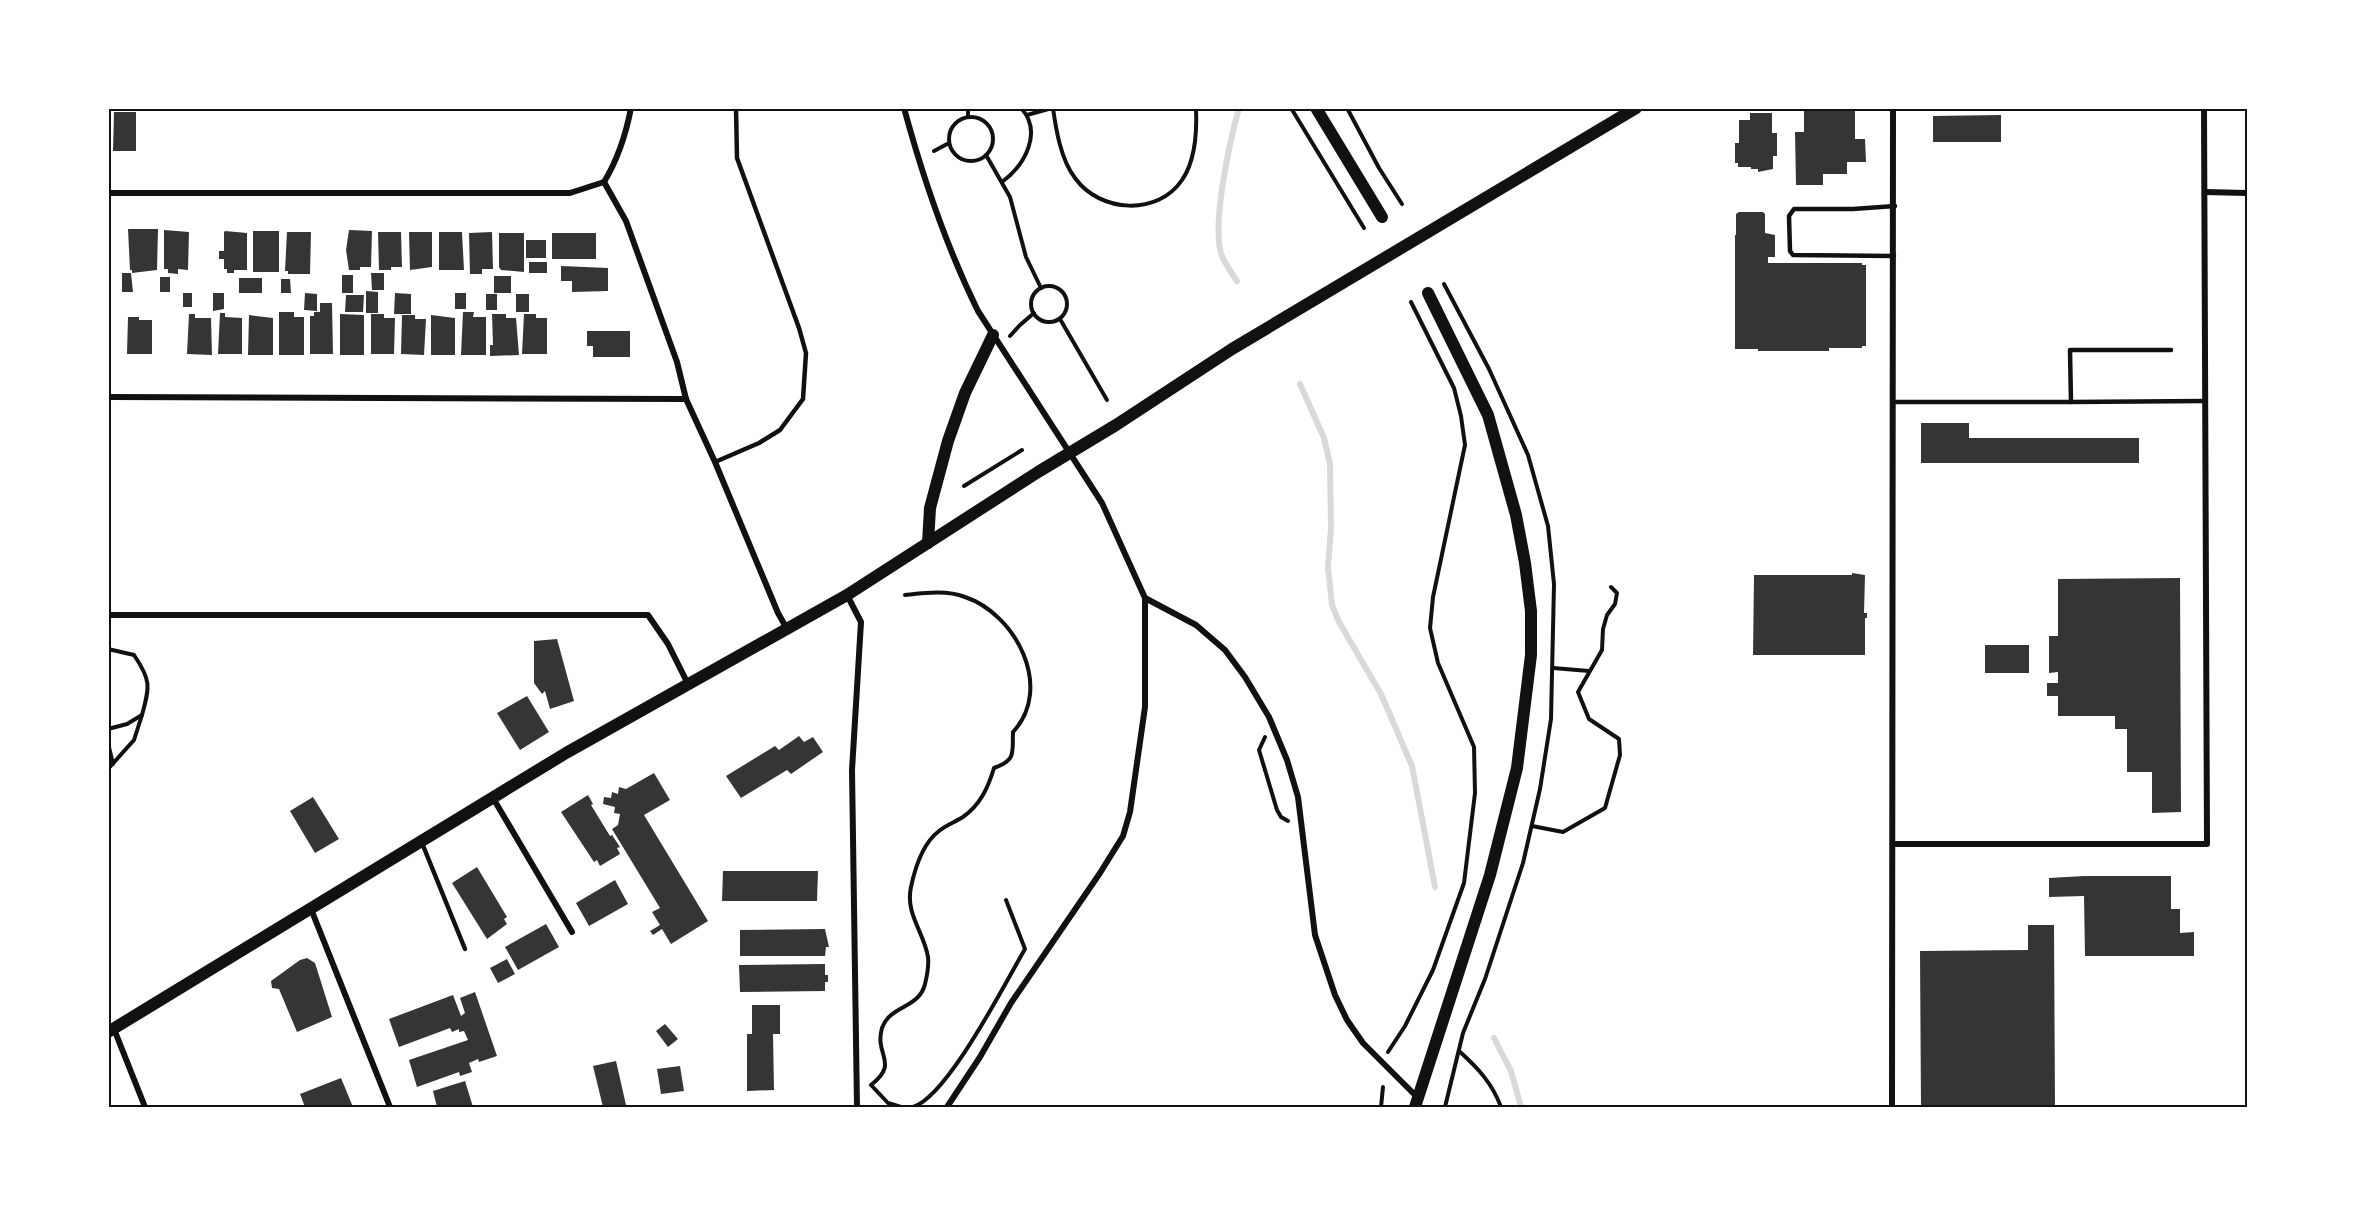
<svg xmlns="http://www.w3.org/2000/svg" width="2355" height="1215" font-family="Literata,serif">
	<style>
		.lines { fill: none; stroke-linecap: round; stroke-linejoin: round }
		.stream { stroke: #d9d9d9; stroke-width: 6 }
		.building { fill: #353535 }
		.path { stroke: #111; stroke-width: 4 }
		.service { stroke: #111; stroke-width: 4.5 }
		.minor { stroke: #111; stroke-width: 6 }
		.secondary { stroke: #111; stroke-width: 12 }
		.neatline { fill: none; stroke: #111; stroke-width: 2 }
	</style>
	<rect width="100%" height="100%" fill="#fff"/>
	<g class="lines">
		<g class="stream">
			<path d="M1237 281C1231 272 1224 263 1221 253 1212 222 1230 140 1239 108"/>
			<path d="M1300 384 1324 438 1330 464 1331 528 1328 567 1332 605 1339 622 1381 694 1412 766 1435 887"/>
			<path d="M1494 1038 1511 1071 1521 1107"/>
		</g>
	</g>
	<g class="building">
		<path d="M1804 108H1855V139H1865L1866 162H1847V174H1823V185H1796L1795 132H1804Z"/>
		<path d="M114 112H136V151H113Z"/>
		<path d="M1750 113H1772V133H1777V156H1773V169L1758 172V169H1751V167H1738V163H1735V143H1739V120H1750Z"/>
		<path d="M2001 115V142H1933V116Z"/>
		<path d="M1739 212H1763L1765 214V233L1775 235V257H1768V263H1862V265H1866V346H1862V348H1829V351H1758V349H1735V235H1736V214Z"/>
		<path d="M128 229H158L157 270 132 273V270H130Z"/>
		<path d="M164 230 189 232 188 270 178 269V274L168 273V269H164Z"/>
		<path d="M349 230 372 231 371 267H360V270H349L346 250Z"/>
		<path d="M225 231 247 233V270H234V273H227V269H224V259H219V251H224V232Z"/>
		<rect x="253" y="231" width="26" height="41"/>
		<path d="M287 232H311L310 274H288V271H285Z"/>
		<path d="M378 232H401L402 267H391V270H379Z"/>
		<path d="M409 232H432V267L410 270Z"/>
		<path d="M439 232H462L464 270H439Z"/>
		<path d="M492 232 493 269H482V274H470L469 233Z"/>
		<path d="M499 233H524V272L501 270 499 267Z"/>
		<rect x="552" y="233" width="44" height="26"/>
		<rect x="526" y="240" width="20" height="18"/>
		<rect x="529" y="262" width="18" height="11"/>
		<path d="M561 266 608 268V291L572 292V281H561Z"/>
		<path d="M122 273H131L133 292H122Z"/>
		<path d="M371 273H384V290H372Z"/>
		<rect x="342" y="275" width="11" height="18"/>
		<rect x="494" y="276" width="17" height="17"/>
		<rect x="160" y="277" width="10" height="15"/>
		<rect x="239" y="278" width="23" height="15"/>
		<path d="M281 279H290L291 293H281Z"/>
		<path d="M366 291 378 292V313H366Z"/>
		<rect x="183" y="293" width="9" height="14"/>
		<path d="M213 293H224V309L213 311Z"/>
		<path d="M305 293 317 294V311L304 310Z"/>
		<path d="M395 293 411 294V314H394Z"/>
		<rect x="455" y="293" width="11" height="16"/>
		<rect x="486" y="294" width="11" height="16"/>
		<rect x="516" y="294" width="13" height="18"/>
		<path d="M346 295H364L363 312H345Z"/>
		<path d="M320 303H332L333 354H310V316H314V312H320Z"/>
		<path d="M279 312H294V317H304V355H279Z"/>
		<path d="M463 312H474L473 317H486V355H461Z"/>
		<path d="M220 313H225V317L242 318V354H218Z"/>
		<path d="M189 314H195V318H211L212 355 187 354Z"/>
		<path d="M340 314 364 315V355H340Z"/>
		<path d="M371 314H384V318H395L394 354H371Z"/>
		<path d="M492 314H506V318H516L519 355 490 356V345H493Z"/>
		<path d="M524 314H536V318H547V354H522Z"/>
		<path d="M249 315 273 318V355H248Z"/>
		<path d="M402 315H415V319H426L424 355 401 354Z"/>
		<path d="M431 315 455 318V355H431Z"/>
		<path d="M128 317H139V320H152V354H127Z"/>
		<path d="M587 331H630V357H593V346H587Z"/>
		<path d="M1921 423H1969V438H2139V463H1921Z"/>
		<path d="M1852 573 1865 575 1864 613H1867V618H1865V655H1753L1754 575H1852Z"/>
		<path d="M2180 578 2181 812 2152 813V772H2127V729H2115V716H2058V696H2047V683H2058V672L2049 673V636H2058V579Z"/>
		<path d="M557 639 574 701 550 709 545 691 542 694 534 683V641Z"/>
		<rect x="1985" y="645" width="44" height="28"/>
		<path d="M527 696 549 732 520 750 497 713Z"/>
		<path d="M799 736 804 742 813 737 823 752 791 774 787 770 741 798 726 776 775 746 779 750Z"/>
		<path d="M654 773 670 800 644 815 708 921 671 944 662 929 653 935 650 931 660 925 652 912 660 908 612 829 618 825 620 814 614 813 615 807 603 804 604 797 611 798 612 792 618 794 619 787 626 789Z"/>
		<path d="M588 795 593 804 591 805 610 836 612 835 620 847 617 848 620 854 600 866 597 860 594 862 561 812Z"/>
		<path d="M313 797 339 839 315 853 290 811Z"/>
		<path d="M477 867 507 917 504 919 507 924 487 939 452 883Z"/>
		<path d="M723 871H818L817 901H722Z"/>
		<path d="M2084 876H2171V909H2180V933L2194 932V956H2085L2084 896 2049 897V878Z"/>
		<path d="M615 880 628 904 589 926 576 903Z"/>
		<path d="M546 924 559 947 518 970 505 947Z"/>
		<path d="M2028 925H2054L2055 1107H1921L1920 951 2028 950Z"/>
		<path d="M825 929 829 947H826L825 956H740V930Z"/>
		<path d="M307 958 315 963 332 1017 297 1032 279 989 272 988 271 981 300 960Z"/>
		<path d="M507 959 515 974 498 983 490 968Z"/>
		<path d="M825 964V975H828V982H825V991L740 992 739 965Z"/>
		<path d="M475 992 497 1056 479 1062 478 1059 469 1063 472 1072 460 1076 459 1072 417 1087 409 1060 468 1040 464 1031 459 1032V1029L452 1032 450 1028 399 1047 389 1019 453 995 461 1016 465 1013 460 998Z"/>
		<path d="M752 1005H780V1034H773L774 1090 747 1091V1034H752Z"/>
		<path d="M665 1024 678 1039 668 1047 656 1031Z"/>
		<path d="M616 1061 626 1105 603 1107 593 1066Z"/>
		<path d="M680 1066 684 1091 661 1094 657 1069Z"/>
		<path d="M341 1078 353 1107H305L300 1094Z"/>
		<path d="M465 1081 473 1107H449L448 1105 437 1107 433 1091Z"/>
	</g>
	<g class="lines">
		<g class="path">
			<path d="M1053 108C1056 130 1061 160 1075 178 1100 213 1158 216 1182 180 1196 160 1197 131 1196 108"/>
			<path d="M1291 108 1364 228"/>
			<path d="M1347 108 1379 168 1402 204"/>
			<path d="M1027 115 1052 108"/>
			<path d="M968 117V108"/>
			<circle cx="971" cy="139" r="22"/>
			<path d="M934 151 949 143"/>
			<path d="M986 155 1010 197 1026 257 1041 288"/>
			<path d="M1002 182C1025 165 1043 132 1021 108"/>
			<path d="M1444 284 1489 369 1528 455 1548 526 1554 584 1551 719 1540 789 1523 863 1485 979 1463 1033 1445 1107"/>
			<circle cx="1049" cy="304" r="18"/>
			<path d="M1060 319 1107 400"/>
			<path d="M1010 336 1020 325 1034 313"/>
			<path d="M964 486 1022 450"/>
			<path d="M108 649 134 655C151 680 150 686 142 715L127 724 108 729"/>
			<path d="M1553 668 1589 671"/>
			<path d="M1265 737 1259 750 1277 810 1281 817 1288 821"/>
			<path d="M108 743 113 764"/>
			<path d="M108 769 134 740 142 715"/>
			<path d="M1532 826 1563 832 1605 808 1620 755 1619 739 1589 719 1578 692 1602 650 1603 629 1607 615 1615 604 1617 593 1611 587"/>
			<path d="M1459 1051C1478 1068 1492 1083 1501 1107"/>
			<path d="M1388 1052 1405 1026 1433 970 1464 883 1475 793 1474 747 1438 663 1430 628 1433 597 1465 445 1461 416 1454 388 1411 302"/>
			<path d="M901 1107 888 1103 871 1085C900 1062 874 1056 882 1028 890 1005 919 1009 925 984 927 976 929 966 928 957 924 932 905 914 911 887 915 868 923 843 939 831 946 825 955 822 963 817 980 805 988 788 994 768 1017 760 1012 752 1013 732 1054 688 1016 614 965 597 946 590 925 593 905 595"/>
			<path d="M913 1107C948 1096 1005 983 1025 949L1006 900"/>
			<path d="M1381 1107 1383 1087"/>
		</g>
		<g class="service">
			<path d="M1894 256 1793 255 1790 251 1789 216 1794 209H1853L1895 206"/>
			<path d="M2171 350H2070L2071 402 2205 401"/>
			<path d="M1894 402H2071"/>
			<path d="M715 462 759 443 780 430 803 399 806 353 799 328 737 158 736 108"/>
			<path d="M422 843 465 949"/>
		</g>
		<g class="minor">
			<path d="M904 108C923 178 946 246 978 311L1102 503 1145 598 1196 625 1225 650 1245 677 1269 717 1287 760 1298 797 1315 935 1335 995 1347 1020 1363 1043 1417 1097"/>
			<path d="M604 182 626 221 677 362 686 399 715 462 778 613 787 629"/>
			<path d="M604 182C618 159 626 134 631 108"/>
			<path d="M2205 192 2247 193"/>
			<path d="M108 193H570L604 182"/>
			<path d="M108 397 686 399"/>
			<path d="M847 595 861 622 852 770 857 1107"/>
			<path d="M108 615H648L668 644 688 684"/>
			<path d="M493 798 572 932"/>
			<path d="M1893 844H2207L2204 108"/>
			<path d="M311 909 390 1107"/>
			<path d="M114 1029 145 1107"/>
			<path d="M947 1107 980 1057 1011 1003 1100 873 1123 836 1130 812 1145 707V598"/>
			<path d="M1892 1107 1893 108"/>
		</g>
		<g class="secondary">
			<path d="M1316 108 1382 217"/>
			<path d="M928 543 930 508 948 441 965 393 993 335"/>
			<path d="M108 1032 566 753 847 595 1038 472 1116 425 1232 349 1636 108"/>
			<path d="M1415 1107 1490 875 1517 768 1531 655V611L1525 563 1516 515 1488 415 1428 293"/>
		</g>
	</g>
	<rect width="2355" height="1215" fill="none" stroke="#ffffff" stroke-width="219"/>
	<rect x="110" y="110" width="2136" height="996" class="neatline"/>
</svg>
